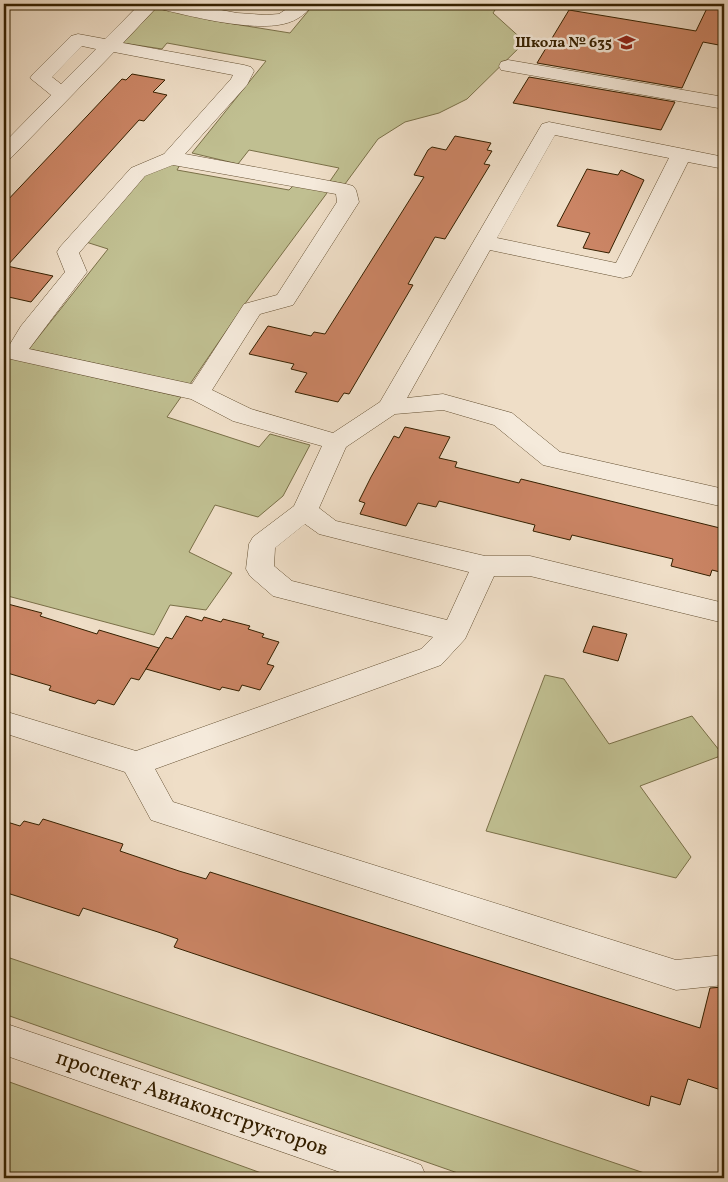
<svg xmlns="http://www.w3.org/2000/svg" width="728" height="1182" font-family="Vollkorn,serif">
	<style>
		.green { fill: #c0bf91; stroke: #7a7048 }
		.building { fill: #cb8565; stroke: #352000 }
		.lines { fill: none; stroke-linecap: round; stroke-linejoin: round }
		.minor-casing { stroke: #645032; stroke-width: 1 }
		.minor { fill: #f5eadb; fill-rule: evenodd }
		.labels { text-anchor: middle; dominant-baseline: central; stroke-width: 5; stroke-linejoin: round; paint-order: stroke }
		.far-poi-label { font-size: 15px; font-weight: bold; fill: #352000; stroke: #f5eadb; text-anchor: end }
		.near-street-label { font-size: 21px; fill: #352000; stroke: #f5eadb }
	</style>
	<rect width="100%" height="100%" fill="#efdec7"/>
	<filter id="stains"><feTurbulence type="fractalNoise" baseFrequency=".004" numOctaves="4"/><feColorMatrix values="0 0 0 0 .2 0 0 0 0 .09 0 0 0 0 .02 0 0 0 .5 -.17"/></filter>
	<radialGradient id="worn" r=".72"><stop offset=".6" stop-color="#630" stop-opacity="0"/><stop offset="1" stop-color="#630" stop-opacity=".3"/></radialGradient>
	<g class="green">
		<path d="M314 4H378L382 6 401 7 399 4H499L493 13 525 42 467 99 439 113 405 122 378 139 345 184 330 181 339 168 249 150 238 164 192 153 266 61 167 43 162 49 123 43 159 5 209 20 290 33Z"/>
		<path d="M174 162 181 163 177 170 289 190 295 184 327 190V193L244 305 190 384 29 349 108 249 86 242 145 175Z"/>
		<path d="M4 357 181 397 167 417 259 447 270 434 310 445 283 496 258 517 215 505 189 552 232 573 206 610 170 605 154 635 4 595Z"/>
		<path d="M545 675 564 679 609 744 692 716 723 755 640 786 691 857 676 878 486 831Z"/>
		<path d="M4 956 659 1178H472L4 1014Z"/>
		<path d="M4 1080 275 1178H4Z"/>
	</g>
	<g class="building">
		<path d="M709 4H724V46L703 42 682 88 537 63 569 10 696 31Z"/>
		<path d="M132 74 165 80 153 92 167 95 144 121 139 120 7 266 53 276 31 302 4 296V204L122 79 126 80Z"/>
		<path d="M529 77 675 102 661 130 513 103Z"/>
		<path d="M455 136 491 143 487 150 492 151 484 164 490 165 445 239 435 237 408 284 413 285 349 394 344 393 338 402 295 392 307 373 291 369 294 364 249 354 268 326 311 336 314 332 325 334 424 177 414 175 428 150 432 147 446 150Z"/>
		<path d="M587 169 618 175 621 170 644 180 609 253 583 248 590 233 557 226Z"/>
		<path d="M405 427 450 437 439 458 457 462 455 467 519 483 521 479 724 529V573L712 570 710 576 671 566 673 559 572 535 570 540 533 531 535 525 439 501 436 507 418 503 406 526 360 514 365 503 359 501 371 477 394 436 399 438Z"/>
		<path d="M4 603 42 613 40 616 97 634 99 630 159 648 139 680 131 678 114 705 98 700 95 704 49 690 51 686 4 672Z"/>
		<path d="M186 616 202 621 204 617 221 622 223 619 250 626 248 629 264 634 262 637 279 642 267 664 274 666 260 690 242 685 239 691 222 687 220 690 146 669 166 637 172 639Z"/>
		<path d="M593 626 627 634 618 661 583 652Z"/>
		<path d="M43 819 123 844 120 851 179 871 206 879 210 872 700 1028 710 988 724 987V1091L688 1079 680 1105 651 1096 649 1106 174 947 178 939 158 932 83 908 79 916 4 892V821L20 826 24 821 39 825Z"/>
	</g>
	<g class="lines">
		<defs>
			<g id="minor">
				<path d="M140 4H189L237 13 266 15 279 14 294 4H313C305 16 293 23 278 25 245 30 189 16 156 8L123 43 244 65 251 67 254 71 247 85 185 154 346 184 353 186 356 190 359 202 293 305 260 314 212 390 251 409 333 433 380 402 542 124 549 122 724 157V169L688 162 631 276 623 278 490 250 407 398 443 394 512 413 560 452 724 489V507L543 465 494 425 443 410 395 414 346 447 319 508 336 521 485 556H530L724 603V623L530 576H494L465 639 441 665 155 769 173 802 676 960 724 955V985L676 990 151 820 125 772 4 733V711L136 751 421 649 433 637 273 596 250 576 246 569 249 544 253 537 294 506 322 446 233 421 191 399 15 360 7 358 4 354 21 326 65 272 57 252 60 247 131 168 164 154 231 79 233 75 114 52 11 158 4 160V143L51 95 30 78 33 74 71 36 78 34 105 39ZM82 46 96 49 61 84 52 77ZM555 135 669 158 616 263 497 238ZM173 165 336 194 337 202 277 295 244 304 192 384 29 349 87 272 79 253 145 176ZM305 524 319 534 469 572 447 620 292 581 274 566 275 548Z"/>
				<path d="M508 60 724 97V109L501 70 499 66 501 62Z"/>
				<path d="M4 1023 408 1160 421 1165 427 1178H357L4 1055Z"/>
			</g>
		</defs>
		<use href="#minor" class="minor-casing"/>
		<use href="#minor" class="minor"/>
	</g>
	<defs>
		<symbol id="school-bare" viewBox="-9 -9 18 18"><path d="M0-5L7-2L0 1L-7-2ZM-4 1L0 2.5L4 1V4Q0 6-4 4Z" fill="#8f2418" stroke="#f5eadb" stroke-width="2.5" paint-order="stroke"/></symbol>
	</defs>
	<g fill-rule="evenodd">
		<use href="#school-bare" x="614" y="30" width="25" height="25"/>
	</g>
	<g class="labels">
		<g class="far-poi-label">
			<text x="612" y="43">Школа № 635</text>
		</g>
		<g class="near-street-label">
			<text transform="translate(192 1104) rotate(19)">проспект Авиаконструкторов</text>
		</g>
	</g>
	<rect width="728" height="1182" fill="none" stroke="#efdec7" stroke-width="20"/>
	<rect x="5" y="5" width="718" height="1172" fill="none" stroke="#352000" stroke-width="2.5"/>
	<rect x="10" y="10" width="708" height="1162" fill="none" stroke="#352000"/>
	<rect width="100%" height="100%" filter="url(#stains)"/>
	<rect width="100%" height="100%" fill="url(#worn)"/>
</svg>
